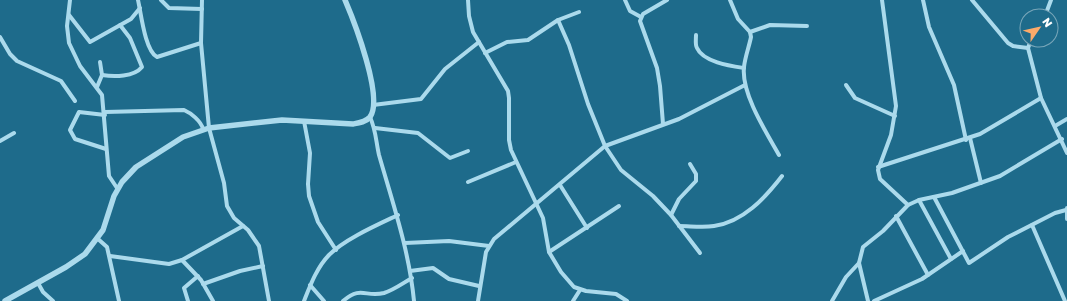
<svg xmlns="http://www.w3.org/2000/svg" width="1067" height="301" font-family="'Golos Text',sans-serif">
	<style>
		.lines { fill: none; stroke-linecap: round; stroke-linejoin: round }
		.minor { stroke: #abdaec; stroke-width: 4 }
		.tertiary { stroke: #abdaec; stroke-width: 5.5 }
	</style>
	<rect width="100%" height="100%" fill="#1e6b8b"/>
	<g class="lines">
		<g class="minor">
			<path d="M70 0 67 26 69 43 80 66 102 95 109 176 117 188"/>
			<path d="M138 0C141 13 145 51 157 57L201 43"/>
			<path d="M161 0 169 8 202 9"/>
			<path d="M202 0 201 43 209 128 224 183 227 206 234 218 248 230 259 246 269 301"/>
			<path d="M468 0 469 16 473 32 508 91 509 98V140L511 150 543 218 549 252 561 272 574 287 586 291 616 294 627 301"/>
			<path d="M625 0 630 11 641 17"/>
			<path d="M730 0 738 19 750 32 751 37C749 47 745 57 744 67 741 93 766 132 779 155"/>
			<path d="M882 0 896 106 891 135 878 170 880 179 908 205"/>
			<path d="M923 0 929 27 954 85 966 140"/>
			<path d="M972 0 1008 43 1013 46 1028 48"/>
			<path d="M69 15 90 42 131 19 140 8"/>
			<path d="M1045 16 1051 0"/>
			<path d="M558 20 569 45 588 104 605 146 621 170 653 196 671 215 700 253"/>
			<path d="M750 32 770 25 807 26"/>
			<path d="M696 35C696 39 695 45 697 48 703 62 731 66 744 68"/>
			<path d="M0 37 10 54 17 61 61 81 75 101"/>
			<path d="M1031 40 1028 48 1041 98 1067 153"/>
			<path d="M485 53 507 42 528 40 558 20 579 12"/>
			<path d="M102 75C114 77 134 77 142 67L130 38 120 25"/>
			<path d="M846 85 855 98 895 116"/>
			<path d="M97 87 102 75 100 62"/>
			<path d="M373 105 421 99 445 69 479 42"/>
			<path d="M105 112 184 110C191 113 201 121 203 129"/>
			<path d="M105 115 79 112 70 130 75 139 106 149"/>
			<path d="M370 117C376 130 376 142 379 155 393 204 409 250 414 301"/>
			<path d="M304 121 310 153 308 184 309 196 318 222 336 250"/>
			<path d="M663 124 660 86 657 68 640 21 643 14 667 0"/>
			<path d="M1055 126 1067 119"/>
			<path d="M375 128 418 133 450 158 468 151"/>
			<path d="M970 138 981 183"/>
			<path d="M0 141 14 133"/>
			<path d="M878 167 980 134 1041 98"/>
			<path d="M468 182 516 162"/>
			<path d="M560 185 587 228"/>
			<path d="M934 197 969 263 1008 237 1055 213 1066 210"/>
			<path d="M919 200 951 259"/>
			<path d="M1067 208V219"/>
			<path d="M671 215 679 199 696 181V174L690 164"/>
			<path d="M896 216 928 275"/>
			<path d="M1032 225 1065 301"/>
			<path d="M679 226C690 226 703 228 714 226 743 222 765 198 782 176"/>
			<path d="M98 239 107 247 119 301"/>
			<path d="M405 243 449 241 489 246"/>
			<path d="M549 252 619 206"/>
			<path d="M110 256 169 264 182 260 243 226"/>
			<path d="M182 260 201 280 213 301"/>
			<path d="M410 271 433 268 449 279 479 286"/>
			<path d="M38 283 43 292 53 301"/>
			<path d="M203 284 240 271 263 266"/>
			<path d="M310 285 324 301"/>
			<path d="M188 301 184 288 198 276"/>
			<path d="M304 301C310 286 317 267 329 255 345 239 377 225 398 215"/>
			<path d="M343 301C362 285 365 298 384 293 394 290 403 283 412 278"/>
			<path d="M478 301 486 252 494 239 605 146 679 119 745 85"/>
			<path d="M573 301 580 290"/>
			<path d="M832 301 846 277 859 263"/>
			<path d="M868 301 859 263 863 247 883 231 908 205 919 200 952 193 1000 176 1062 139"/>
			<path d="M874 301 922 279 963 251"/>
		</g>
		<path class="tertiary" d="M5 301 66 267 85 254 103 230 114 196 122 182 136 167 183 137 209 128 282 120 353 124C359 123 366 122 370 117 384 98 354 21 345 0"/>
	</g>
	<g transform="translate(1039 28) rotate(56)"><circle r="19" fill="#1e6b8b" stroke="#78a6b9"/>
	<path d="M0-3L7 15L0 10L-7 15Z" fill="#fbaa6a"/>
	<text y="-6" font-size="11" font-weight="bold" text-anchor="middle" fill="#ffffff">N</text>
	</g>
</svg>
